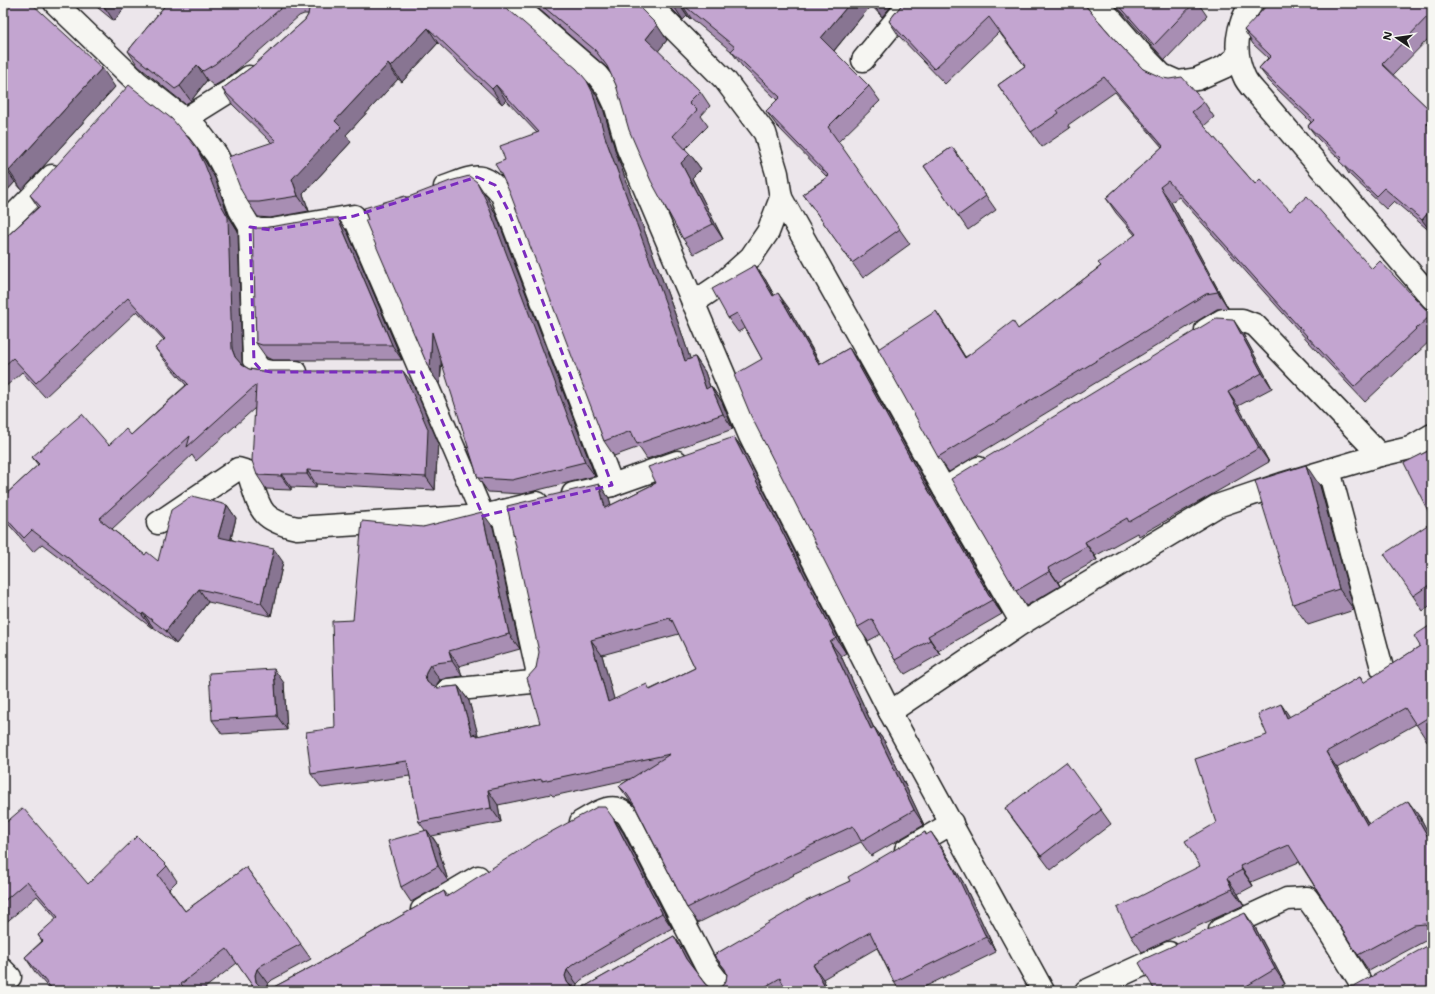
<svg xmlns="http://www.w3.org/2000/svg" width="1435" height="994" font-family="'Shantell Sans',sans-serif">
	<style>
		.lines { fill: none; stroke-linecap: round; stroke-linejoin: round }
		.minor-casing { stroke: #1c1c1c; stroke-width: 25 }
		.minor { stroke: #f6f6f2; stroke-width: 22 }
		.wall { fill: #a88eb3; stroke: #1c1c1c; fill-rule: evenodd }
		.shaded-wall { fill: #887492; stroke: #1c1c1c }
		.building { fill: #c3a5d0; stroke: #1c1c1c; fill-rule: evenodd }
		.marked { fill: none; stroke: #7b2cbf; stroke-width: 3; stroke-dasharray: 8 5; stroke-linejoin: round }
	</style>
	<rect width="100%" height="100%" fill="#ece6eb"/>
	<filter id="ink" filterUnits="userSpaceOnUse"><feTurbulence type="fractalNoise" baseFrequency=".025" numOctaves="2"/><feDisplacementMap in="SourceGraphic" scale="8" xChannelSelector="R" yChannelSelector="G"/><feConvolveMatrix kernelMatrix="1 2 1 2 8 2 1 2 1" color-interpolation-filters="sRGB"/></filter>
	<g filter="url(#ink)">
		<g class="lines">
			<defs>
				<g id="minor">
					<path d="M55 3 137 82 197 129 216 154 226 173 240 210 250 227 259 230H271L354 216 483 516"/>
					<path d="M513 3 597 75 608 89 615 104 628 149 750 436 890 712 1043 991"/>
					<path d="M648 3 725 80 765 133 777 173 781 198 768 232 751 257 721 284 693 303"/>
					<path d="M1097 3 1137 49 1162 75 1178 82 1197 79 1224 67 1237 57"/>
					<path d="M1252 3C1236 25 1233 52 1244 76 1247 84 1254 90 1259 96L1432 298"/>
					<path d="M863 60 910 3"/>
					<path d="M185 119 233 89 249 77"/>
					<path d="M445 187C471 178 483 168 502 195L612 485"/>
					<path d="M781 198 944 489 1022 623"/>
					<path d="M3 226 52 176"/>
					<path d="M250 227 254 362 261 370 271 372H296"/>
					<path d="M1206 330 1223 320H1242L1255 325 1380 455"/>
					<path d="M1329 470 1382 668"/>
					<path d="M944 489 978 468"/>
					<path d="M573 494 612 485 677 462"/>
					<path d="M158 523 238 469 248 472C260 507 257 519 297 528L483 516 537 503"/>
					<path d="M448 690 532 682 536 676 537 669 502 511"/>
					<path d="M890 712 1022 623 1217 506 1282 484 1380 455 1410 448 1432 435"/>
					<path d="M581 822C594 815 611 801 625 813 629 816 631 822 634 826L706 966 725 991"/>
					<path d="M906 850 952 823"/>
					<path d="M422 910 478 877"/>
					<path d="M1220 930 1287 899 1307 898 1317 912 1364 988"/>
					<path d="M3 970 10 977"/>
					<path d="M1086 991 1169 953"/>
				</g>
			</defs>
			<use href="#minor" class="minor-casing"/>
			<use href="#minor" class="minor"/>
		</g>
		<g class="wall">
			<path d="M3 3 115 87 22 190 15 182 3 195Z"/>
			<path d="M92 3H128L114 21Z"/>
			<path d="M167 3H501L597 96 603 108 616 153 679 325 690 359 695 357 705 372 710 387 711 386 722 402 733 429 647 459 639 447 614 456 604 441 505 160 537 133 506 100 502 104 438 43 402 82 398 79 346 135 351 142 303 194 309 211 270 218 258 217 248 202 272 143 232 104 222 89 254 65 305 20 308 15V14H304L299 16 249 60 226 79 214 86 207 80 191 101 185 104 138 66 128 51Z"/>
			<path d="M532 3H636V4L657 25 667 40 658 51 700 91 710 106 701 116 708 126 685 149 690 154 701 169 692 178 723 239 694 254 683 239 610 71 605 66Z"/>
			<path d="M666 3H894L882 17 871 5 834 51 869 86 880 101 838 142 910 244 863 278 803 194 827 177 777 126 766 111 777 100 742 66 731 51 691 18 690 19 687 16 683 20Z"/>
			<path d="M903 3H1085V5L1117 42 1143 69 1204 102 1214 117 1204 126 1255 184 1290 211 1372 269 1431 315 1432 316V339L1365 402 1317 351 1179 197 1171 202 1228 308 1217 309 949 472 938 457 946 326 965 357 1018 329 1101 266 1135 235 1116 213 1106 198 1162 147 1115 92 1068 125 1070 128 1042 147 998 85 1025 66 999 32 945 84 899 36 889 21Z"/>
			<path d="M1114 3H1198L1207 16 1165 60Z"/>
			<path d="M1432 3V35L1393 75 1432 112V233L1394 201 1386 209 1349 174 1340 160 1318 139 1308 126 1311 122 1269 81 1259 68 1268 58 1253 44 1244 30Z"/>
			<path d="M196 147 205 161 215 178 228 215 238 231 242 362 243 365 249 369 261 371 413 384 438 442 435 490 316 484V488L291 487V490L266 489 257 475 255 408 196 461 192 455 112 529 145 555 158 561 227 505 236 518 231 539 283 562 271 616 208 602 176 644 153 627 152 628 42 544 33 552 3 518V497L38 465 32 457 109 445 131 435 186 385 165 361 155 348 164 340 137 311 45 397 22 372 3 389V240L38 207 30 195Z"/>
			<path d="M952 147 996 210 968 230 924 166Z"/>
			<path d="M406 197H487L497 217 595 476 522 494 488 492 478 478 442 361 440 385 430 371 368 220Z"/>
			<path d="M338 218 348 233 402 360H272L266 357 256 343 263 228Z"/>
			<path d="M765 279 774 295 788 307 821 364 849 348 859 363 933 495 1002 614 938 651 940 654 905 674 895 660 881 634 868 641 858 627 762 359 745 328 738 332 728 318Z"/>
			<path d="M1243 334 1272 388 1238 406 1269 462 1139 536 1137 533 1095 556 1097 560 1058 582 1060 586 1026 606 1016 591Z"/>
			<path d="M734 437 744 451 846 653 841 656 874 728V727L885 742 924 825 871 856 861 842 793 874 794 875 698 923 687 908 635 807 630 801 619 786 630 779 553 796 551 794 498 805 501 822 432 836 437 844 448 881 411 902 401 887 425 830 419 822 410 776 322 788 311 774 335 728 353 620 423 527H493L520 649 459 666 462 676 447 678 440 680 437 684 436 687 438 688 458 686 469 701 478 736 540 723 536 668 599 484 609 498 611 505 656 483ZM679 634 695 668 651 689 614 700 602 655Z"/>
			<path d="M1320 486 1354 610 1308 625 1293 604Z"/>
			<path d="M1432 522V604L1423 611 1413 596Z"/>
			<path d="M1432 624V738L1427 741 1416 724 1337 768 1369 824 1420 817 1432 840V940L1425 941 1369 971 1358 955 1299 862 1251 882 1253 886 1238 894 1244 905 1142 952 1131 936 1200 866 1216 823 1290 717 1360 677 1364 683 1420 646Z"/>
			<path d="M284 683 287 730 222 734 212 720Z"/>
			<path d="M1005 808 1101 810 1111 824 1051 870 1015 822Z"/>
			<path d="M613 818 623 832 672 928 581 980 577 984 576 988 584 987 674 936 684 950 694 970 705 984 710 988 716 989 722 986 726 981 727 974 726 971 714 955 850 881 925 832 926 834 941 846 963 882 996 952 916 991H900L894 982 877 948 823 979 829 991H256L237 963 201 991H51L35 972 25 957 42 941 38 935 57 919 37 896 3 925V825L88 884 167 866 177 881 169 889 185 911 246 867 311 959 272 980 268 984 266 988 267 989 274 987 321 962 444 891 448 896Z"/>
			<path d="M1255 927 1285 984 1272 991H1149Z"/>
		</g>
		<g class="shaded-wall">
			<path d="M105 3H128L114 21 103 5Z"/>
			<path d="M674 3H678L687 16 683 20 673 5Z"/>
			<path d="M681 3 691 18 690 19 680 4Z"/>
			<path d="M850 3H869L871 5 832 53 821 38Z"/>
			<path d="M872 3H894L882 17Z"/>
			<path d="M657 25 667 40 656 54 646 39Z"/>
			<path d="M428 28 438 43 402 82 391 67Z"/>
			<path d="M388 64 398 79 346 135 351 142 303 194 309 211 298 196 292 179 335 121Z"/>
			<path d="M197 65 207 80 191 101 180 86Z"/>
			<path d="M102 68 115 87 22 190 9 171Z"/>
			<path d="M587 81 597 96 603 108 616 153 679 325 696 376 685 361 605 137Z"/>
			<path d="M496 85 506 100 502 104 492 89Z"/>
			<path d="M196 147 205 161 215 178 228 215 238 231 242 362 245 370 235 357 232 349Z"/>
			<path d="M690 154 701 169 692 178 723 239 713 224 681 163Z"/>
			<path d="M3 165 15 182 3 195Z"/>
			<path d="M477 182 487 197 497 217 595 476 585 462Z"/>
			<path d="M1160 187 1171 202 1228 308 1218 292Z"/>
			<path d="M1432 208V233L1422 220Z"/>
			<path d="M338 218 348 233 402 360 392 345Z"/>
			<path d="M755 265 765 279 783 311 773 296Z"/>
			<path d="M778 293 788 307 829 380 819 365Z"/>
			<path d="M936 311 946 326 975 373 965 358Z"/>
			<path d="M1233 319 1243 334 1272 388 1262 373Z"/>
			<path d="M432 332 442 346 440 385 430 371Z"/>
			<path d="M849 348 859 363 933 495 1002 614 992 600 923 481Z"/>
			<path d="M695 357 705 372 716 405 706 389Z"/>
			<path d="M403 371 413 384 438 442 435 490 426 477Z"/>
			<path d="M711 386 722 402 733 429 723 414Z"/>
			<path d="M1228 392 1238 406 1269 462 1259 448Z"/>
			<path d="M734 437 744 451 846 653 836 638Z"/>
			<path d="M1306 465 1320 486 1354 610 1339 589Z"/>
			<path d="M307 470 316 484V488L307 474Z"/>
			<path d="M281 474 291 487V490L281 476Z"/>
			<path d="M599 484 609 498 616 522 605 508Z"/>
			<path d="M227 505 236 518 228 550 218 537Z"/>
			<path d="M482 512 493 527 520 649 509 634Z"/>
			<path d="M1085 542 1095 556 1097 560 1087 546Z"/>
			<path d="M274 549 283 562 271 616 261 603Z"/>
			<path d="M1048 568 1058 582 1060 586Z"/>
			<path d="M199 589 208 602 176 644 166 631Z"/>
			<path d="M143 613 153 627 152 628 142 615Z"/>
			<path d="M928 636 940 654 930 640Z"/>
			<path d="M591 640 602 655 619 717 608 702Z"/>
			<path d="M830 642 841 656 881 744 871 729Z"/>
			<path d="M449 651 459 666 462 676 452 661Z"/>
			<path d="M430 665 440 680 437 684 436 691 427 682 425 676 427 670Z"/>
			<path d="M274 669 284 683 287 730 277 716Z"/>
			<path d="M458 686 469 701 479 738 472 735Z"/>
			<path d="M1281 704 1292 720 1287 718Z"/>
			<path d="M874 727 885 742 924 825 914 810Z"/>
			<path d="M1326 752 1337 768 1378 841 1367 825Z"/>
			<path d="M488 790 498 805 501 822 491 808Z"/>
			<path d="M1408 801 1420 817 1432 840V844Z"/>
			<path d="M613 818 623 832 672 928 662 913Z"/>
			<path d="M427 830 437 844 448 881 438 866Z"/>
			<path d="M931 832 941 846 963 882 996 952 986 937Z"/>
			<path d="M1240 866 1251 882 1253 886 1242 870Z"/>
			<path d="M1227 878 1238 894 1244 905 1232 889Z"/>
			<path d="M1245 913 1255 927 1285 984 1275 969Z"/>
			<path d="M674 936 684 950 696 973 686 959Z"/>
			<path d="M813 965 823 979 829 991H827Z"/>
			<path d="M257 969 268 984 266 990 263 991 256 982 255 975Z"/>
			<path d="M567 970 577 984 576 991 567 982 565 976Z"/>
		</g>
		<g class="building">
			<path d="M3 3H31L102 68 9 171 3 164Z"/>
			<path d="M100 3H105L103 5Z"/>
			<path d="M167 3H287L238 45 215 64 203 71 197 65 180 86 175 89 128 51Z"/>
			<path d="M306 3H501L577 69 587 81 593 93 605 137 668 310 685 361 695 357 706 389 711 386 723 414 637 444 631 431 604 441 510 193 501 174 495 164 505 160 500 146 539 132 496 85 492 89 428 28 391 67 388 64 335 121 341 127 292 179 298 196 259 202H248L241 190 228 157 276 141 222 89 254 65 305 20 308 15 309 9Z"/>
			<path d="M539 3H635L657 25 646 39 700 91 689 102 697 110 673 136 690 154 681 163 713 224 683 239 651 181 629 130 616 85 607 66 595 50Z"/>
			<path d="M681 3H850L821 38 869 86 828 127 900 229 852 263 803 194 829 176 766 111 780 97 731 51 735 47Z"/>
			<path d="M903 3H1083L1117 42 1143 69 1163 78 1169 79 1182 77 1204 102 1192 112 1255 184 1260 179 1290 211 1307 196 1372 269 1380 261 1431 315 1354 387 1307 336 1168 181 1160 187 1218 292 1206 294 938 457 878 349 936 311 965 358 1013 321 1018 329 1101 266 1098 263 1136 234 1106 198 1163 146 1104 77 1057 110 1059 113 1031 132 998 85 1025 66 989 17 934 69 889 21Z"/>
			<path d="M1117 3H1194L1154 45Z"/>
			<path d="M1269 3H1432V14L1431 13 1382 64 1432 112V119L1427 124 1432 128V208L1422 220 1384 188 1376 196 1339 161 1342 158 1308 126 1314 120 1259 68 1271 56 1244 30Z"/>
			<path d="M129 85 172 119 196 147 205 165 219 201 228 217 232 349 235 357 242 365 249 369 261 371H403L428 429 426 477 307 470V474H281V476L257 475 252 461 256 385 187 447 190 436 99 519 145 555 147 552 158 561 171 510 192 496 227 505 218 537 274 549 261 603 199 589 166 631 143 613 142 615 32 530 24 538 3 515V497L39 464 32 457 82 414 109 445 126 429 131 435 188 384 155 348 165 339 128 298 36 383 13 358 3 367V240L40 206 30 195Z"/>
			<path d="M952 147 986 196 958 216 924 166Z"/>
			<path d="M469 176 477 182 487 202 585 462 512 480 478 478 432 332 430 371 365 220H368L364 208 405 196 406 198 450 181Z"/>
			<path d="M325 218H338L392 345H262L256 343 253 228H263Z"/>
			<path d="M755 265 773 296 778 293 819 365 849 348 923 481 992 600 928 636 930 640 895 660 872 619 858 627 751 416 734 375 762 359 737 313 728 318 712 289Z"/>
			<path d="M1216 318 1233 319 1262 373 1228 392 1259 448 1129 522 1127 518 1085 542 1087 546 1048 568 1050 571 1016 591 951 479Z"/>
			<path d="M734 437 836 638 830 642 871 729 874 727 914 810 861 841 853 826 782 859 783 860 687 908 635 806 627 794 619 786 670 754 542 781V779L488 790 491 808 419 822 407 761 311 774 306 732 335 728 332 621 353 620 362 521 423 527 482 512 509 634 449 651 452 661 436 663 430 665 427 670 425 676 427 682 432 686 438 688 458 686 472 735 477 734V736L540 723 527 678 536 668 539 652 507 506 599 484 605 508 656 483 648 467ZM670 618 671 621 672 620 695 668 650 690 647 684 608 702 591 640Z"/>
			<path d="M1432 449V519L1404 463Z"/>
			<path d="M1306 465 1339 589 1293 604 1255 481Z"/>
			<path d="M1432 522V583L1413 596 1384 554Z"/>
			<path d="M1432 624V715L1416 725 1405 708 1326 752 1367 825 1408 801 1432 844V931L1429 927 1425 924 1414 925 1358 955 1289 845 1240 866 1242 870 1227 878 1232 889 1131 936 1117 908 1200 866 1185 841 1216 823 1195 759 1267 735 1258 714 1281 704 1287 718 1360 677 1363 683 1420 646 1414 636Z"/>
			<path d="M274 669 277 716 212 720 209 673Z"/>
			<path d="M1066 762 1101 810 1041 856 1005 808Z"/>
			<path d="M597 807H605L613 818 662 913 571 966 567 970 565 976 567 982 571 987 577 989 584 987 674 936 686 959 705 984 710 988 716 989 722 986 726 981 727 974 725 969 714 955 806 901 850 881 848 877 925 832 926 835 931 832 953 867 986 937 894 982 870 932 813 965 827 991H787L780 978 758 991H256L227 949 181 984 188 991H54L25 957 43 941 38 935 58 917 27 881 3 902V825L23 808 88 884 137 836 167 866 158 875 185 911 246 867 301 944 262 965 257 969 255 975 256 982 261 987 267 989 274 987 321 962 444 891 446 897 538 839Z"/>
			<path d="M427 830 438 866 401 887 388 841Z"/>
			<path d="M1245 913 1275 969 1238 991H1149L1154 989 1139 963 1144 959Z"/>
			<path d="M1432 941V991H1333L1341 986 1347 987 1354 986 1429 945Z"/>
		</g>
	</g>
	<path class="marked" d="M477 177 495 185 509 212 612 485 483 516 421 372H271L261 370 254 362 250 227 271 230 354 216Z"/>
	<rect width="1435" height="994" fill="none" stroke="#f6f6f2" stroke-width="16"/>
	<rect x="8" y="8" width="1419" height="978" fill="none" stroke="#1c1c1c" stroke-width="1.5" filter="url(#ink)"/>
	<g transform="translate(1397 38) rotate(283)" stroke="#f6f6f2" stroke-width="3" paint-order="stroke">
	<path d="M0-3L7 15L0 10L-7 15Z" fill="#1c1c1c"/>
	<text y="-6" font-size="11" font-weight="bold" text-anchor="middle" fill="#1c1c1c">N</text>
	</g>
</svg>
